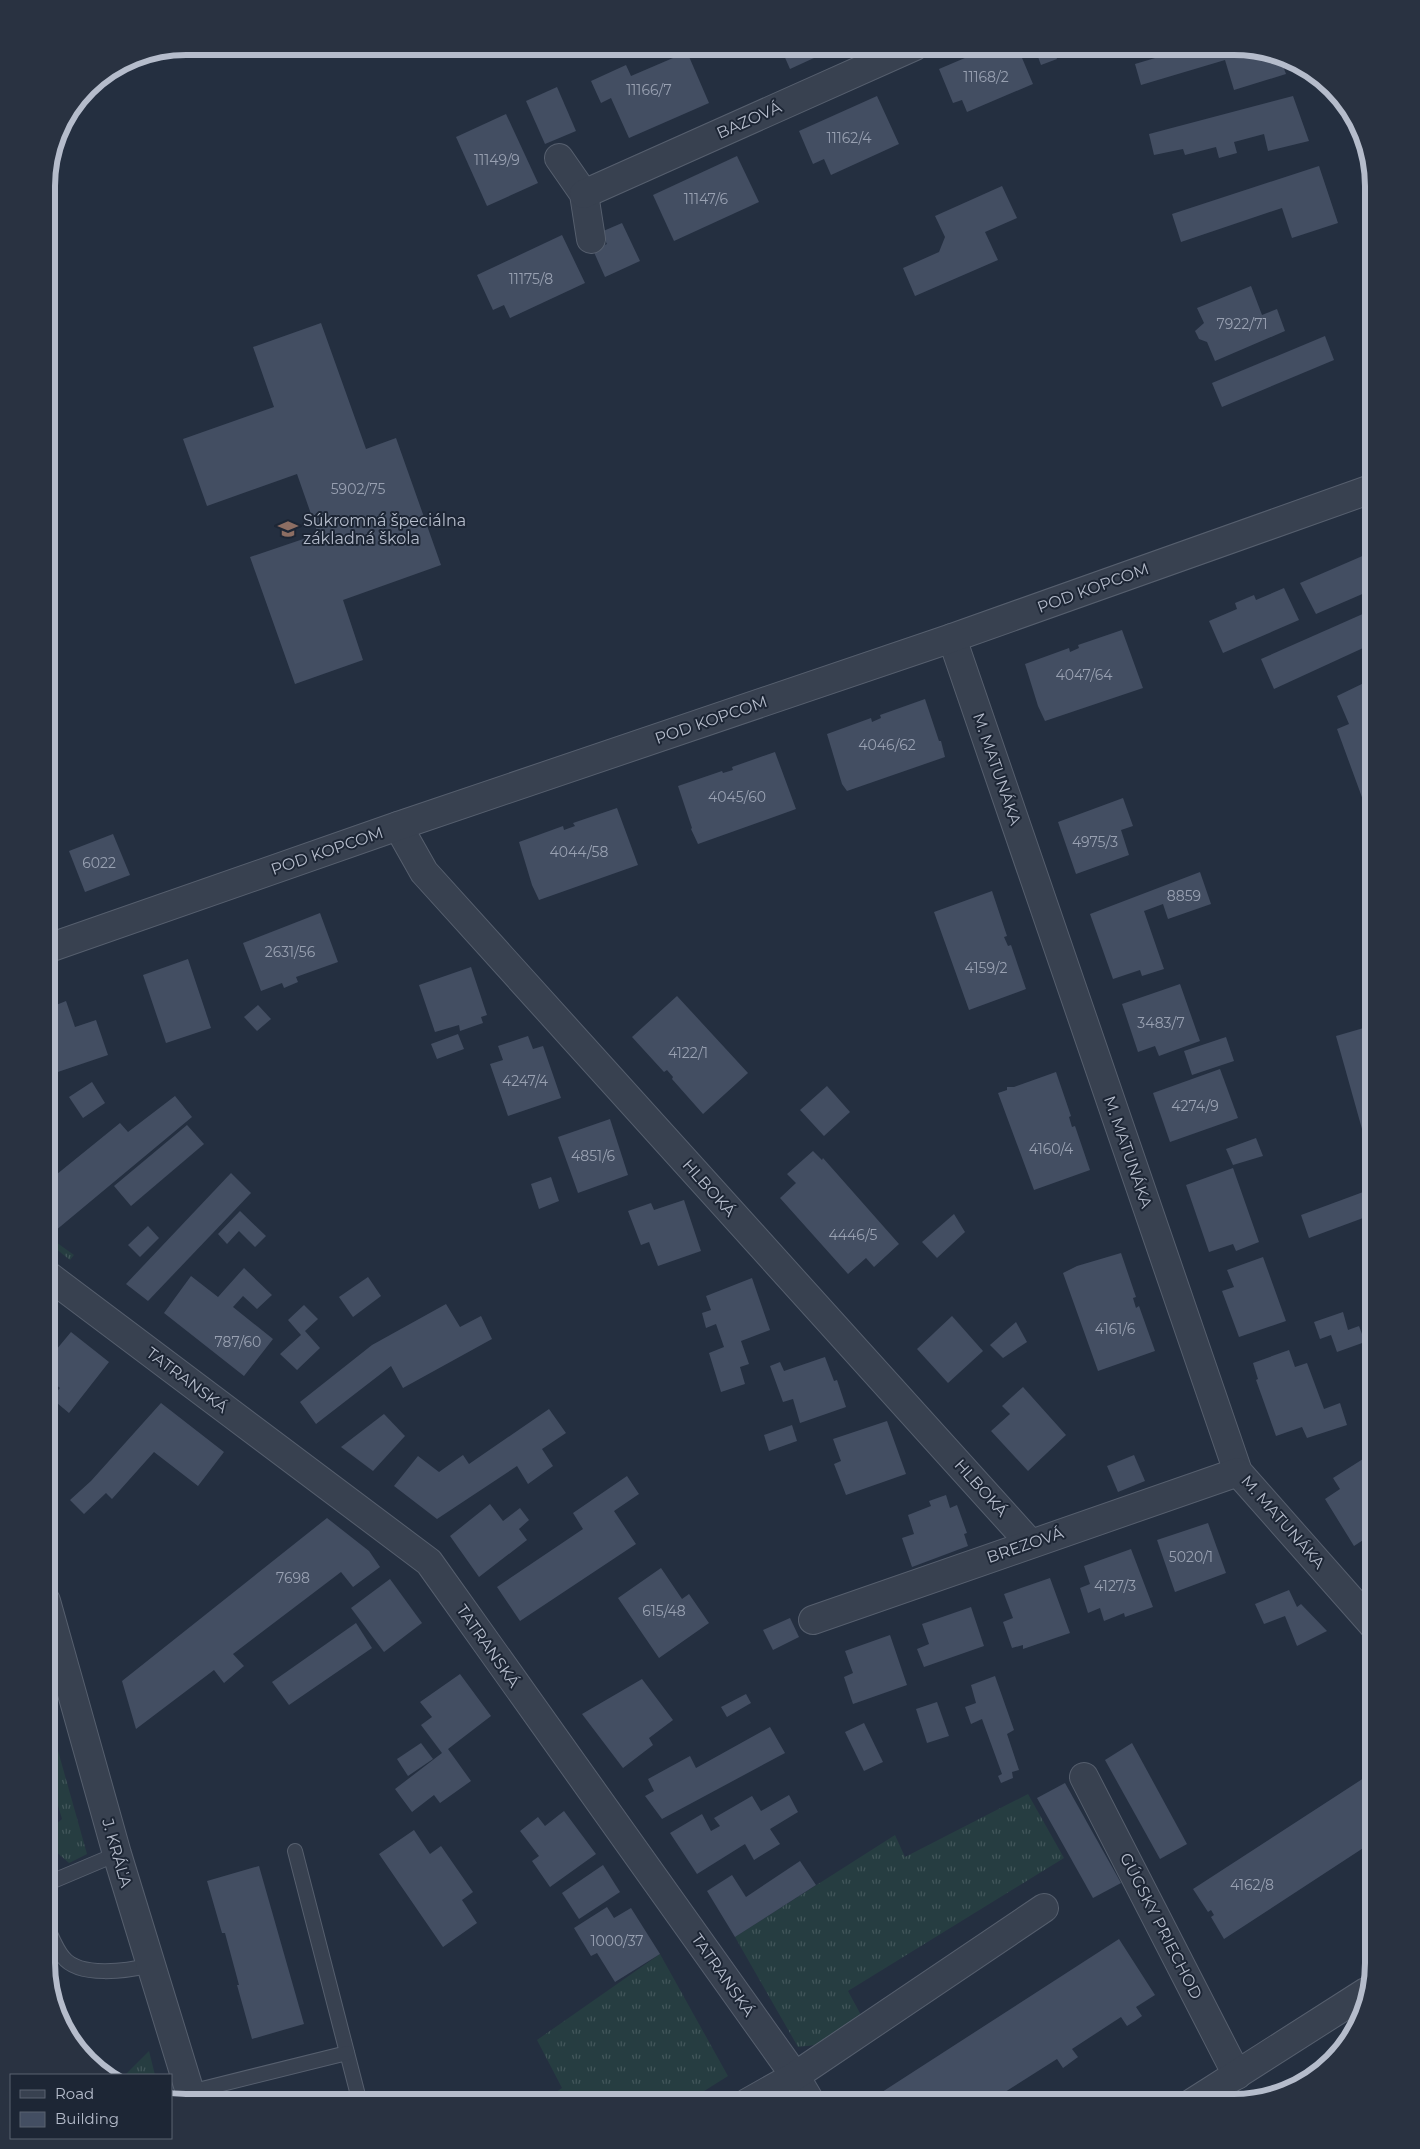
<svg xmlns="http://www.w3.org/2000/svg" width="1420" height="2149" font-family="Montserrat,sans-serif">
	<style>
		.grass { fill: url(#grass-tufts) }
		.building { fill: #434e62 }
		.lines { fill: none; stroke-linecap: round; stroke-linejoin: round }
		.service-casing { stroke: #565f6e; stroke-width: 16 }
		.minor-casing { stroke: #565f6e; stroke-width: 30 }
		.service { stroke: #384150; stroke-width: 14 }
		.minor { stroke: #384150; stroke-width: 28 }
		.labels { text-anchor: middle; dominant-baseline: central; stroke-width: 4; stroke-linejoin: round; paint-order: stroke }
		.number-label { font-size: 14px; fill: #98a0b1 }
		.street-label { font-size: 16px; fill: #b5bccb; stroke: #1d2635 }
		.poi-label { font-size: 16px; fill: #b5bccb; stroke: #1d2635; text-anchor: start }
		.rim { fill: none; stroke: #b5bccb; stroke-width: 6 }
	</style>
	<defs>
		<pattern id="grass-tufts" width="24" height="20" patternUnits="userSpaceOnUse" patternTransform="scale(1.25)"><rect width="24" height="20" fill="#263d41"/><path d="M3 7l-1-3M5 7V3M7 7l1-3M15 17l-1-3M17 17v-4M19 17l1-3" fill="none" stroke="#43575b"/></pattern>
	</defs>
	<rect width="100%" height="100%" fill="#242f40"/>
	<g class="grass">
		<path d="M46 1235 74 1255 70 1260 46 1241Z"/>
		<path d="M46 1708 87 1854 69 1863 46 1843V1833L62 1819 46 1765Z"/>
		<path d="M1028 1794 1064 1858 848 1991 861 2015 816 2045 798 2047 735 1937 895 1835 905 1857Z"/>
		<path d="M660 1954 728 2076 685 2103H540L562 2088 537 2040Z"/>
		<path d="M149 2051 155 2075H125Z"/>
	</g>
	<g class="building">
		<path d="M780 46H840L790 69Z"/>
		<path d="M993 46H1017L1033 84 967 112 962 100 953 103 939 69Z"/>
		<path d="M1034 46H1052L1057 59 1041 65Z"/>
		<path d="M1192 47H1243L1280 58 1286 74 1234 90 1225 60 1141 85 1135 64Z"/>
		<path d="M687 52 709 103 629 138 611 98 601 103 591 81 626 65 631 76Z"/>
		<path d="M557 87 576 131 545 144 526 101Z"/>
		<path d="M877 96 899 144 831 175 824 159 813 164 799 131Z"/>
		<path d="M1293 96 1309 141 1268 151 1264 134 1234 142 1237 153 1219 158 1216 147 1185 155 1183 149 1154 155 1149 134Z"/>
		<path d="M506 114 538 183 487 206 456 137Z"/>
		<path d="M737 156 759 202 674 241 653 195Z"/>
		<path d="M1319 166 1338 223 1292 238 1282 208 1181 242 1172 214Z"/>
		<path d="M1002 186 1017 218 985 232 998 260 915 296 903 268 939 252 945 237 935 216Z"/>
		<path d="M622 223 640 261 605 277 593 250 607 244 601 232Z"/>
		<path d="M562 235 585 283 510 318 504 305 493 310 477 275Z"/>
		<path d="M1251 286 1262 315 1277 309 1285 331 1215 361 1207 342 1199 339 1195 331 1204 323 1197 308Z"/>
		<path d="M321 323 366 449 396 438 441 565 343 600 363 660 295 684 250 557 318 534 297 474 207 506 183 439 274 407 253 347Z"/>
		<path d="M1325 336 1334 360 1222 407 1212 383Z"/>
		<path d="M1374 551V589L1316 614 1300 583Z"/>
		<path d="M1284 588 1299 620 1223 653 1209 621 1237 609 1235 603 1254 595 1256 600Z"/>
		<path d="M1374 609V643L1274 689 1261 659Z"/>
		<path d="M1122 630 1143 688 1045 721 1038 706 1025 664 1069 648 1070 652 1079 648 1078 645Z"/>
		<path d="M1366 682 1368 687 1374 685V809L1367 811 1337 729 1349 724 1337 696Z"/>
		<path d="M925 699 939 741H941L945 757 847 791 842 784 827 734 871 718 872 722 881 718 880 715Z"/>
		<path d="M775 752 796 809 698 844 691 829 692 828 678 786 722 771 723 773 733 770 732 767Z"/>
		<path d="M1123 798 1133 826 1121 830 1129 855 1076 874 1058 822Z"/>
		<path d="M617 808 638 865 539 900 532 885 519 842 563 826 564 830 575 826 573 823Z"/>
		<path d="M113 834 130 875 85 892 69 851Z"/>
		<path d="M1200 872 1211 904 1168 919 1163 904 1144 911 1164 969 1142 976 1140 970 1113 979 1090 914Z"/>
		<path d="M992 891 1007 936 1004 937 1008 946 1011 945 1026 989 969 1010 934 912Z"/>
		<path d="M320 913 338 962 296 977 298 982 284 988 282 983 261 991 243 943Z"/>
		<path d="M188 959 211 1028 166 1043 143 975Z"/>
		<path d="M471 967 487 1015 481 1017 483 1023 460 1031 459 1025 435 1032 419 985Z"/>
		<path d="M1180 984 1200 1041 1159 1056 1155 1046 1138 1052 1122 1004Z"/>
		<path d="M677 996 748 1073 703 1114 672 1079 673 1077 667 1070 664 1072 632 1037Z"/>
		<path d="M66 1001 75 1027 96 1020 108 1055 46 1076V1009Z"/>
		<path d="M258 1005 271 1019 257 1031 244 1017Z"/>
		<path d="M1374 1025V1126L1362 1129 1336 1036Z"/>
		<path d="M458 1034 464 1049 437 1059 431 1044Z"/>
		<path d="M528 1036 533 1049 543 1046 561 1098 508 1116 490 1064 503 1060 498 1046Z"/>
		<path d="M1226 1037 1234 1061 1192 1075 1184 1051Z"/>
		<path d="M1220 1069 1238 1118 1170 1142 1153 1093Z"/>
		<path d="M1056 1072 1071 1116 1069 1117 1072 1127 1075 1126 1090 1170 1034 1190 998 1093 1007 1090V1087H1014Z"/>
		<path d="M92 1082 105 1103 83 1118 69 1097Z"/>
		<path d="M827 1086 850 1112 824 1136 800 1110Z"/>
		<path d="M175 1096 192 1117 55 1231 46 1220V1183L120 1123 128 1132Z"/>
		<path d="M610 1119 628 1175 578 1193 558 1137Z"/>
		<path d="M187 1125 204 1144 131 1206 114 1186Z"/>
		<path d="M1256 1138 1263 1156 1233 1165 1226 1149Z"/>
		<path d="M813 1151 822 1160 823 1158 899 1244 874 1267 866 1258 848 1274 780 1198 796 1183 787 1174Z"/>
		<path d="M1233 1168 1259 1242 1236 1251 1233 1244 1209 1252 1186 1185Z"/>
		<path d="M231 1173 251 1193 148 1301 126 1284Z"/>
		<path d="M551 1177 559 1201 539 1209 531 1184Z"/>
		<path d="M1374 1188V1214L1309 1238 1301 1215Z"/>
		<path d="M684 1200 701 1251 658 1266 649 1242 641 1245 628 1211 651 1203 654 1210Z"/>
		<path d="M240 1211 266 1236 255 1247 239 1231 227 1244 218 1234Z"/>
		<path d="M954 1214 965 1232 937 1258 922 1242Z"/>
		<path d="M148 1226 159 1238 140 1257 128 1245Z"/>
		<path d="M1121 1253 1136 1297 1133 1298 1136 1308 1139 1306 1155 1351 1098 1371 1063 1273 1077 1266Z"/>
		<path d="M1263 1257 1286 1321 1239 1337 1222 1291 1234 1287 1227 1270Z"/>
		<path d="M244 1268 272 1295 257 1309 243 1296 233 1307 273 1339 244 1376 164 1313 191 1276 218 1297Z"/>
		<path d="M368 1277 381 1296 353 1317 339 1297Z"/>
		<path d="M752 1278 770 1330 741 1341 749 1364 740 1367 745 1384 721 1392 709 1353 724 1347 716 1324 706 1328 702 1313 711 1310 706 1296Z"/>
		<path d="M446 1304 460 1327 481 1316 492 1339 403 1388 391 1366 316 1424 300 1402 372 1345Z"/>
		<path d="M304 1305 318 1319 305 1331 320 1348 297 1370 280 1354 301 1335 288 1320Z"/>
		<path d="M1343 1312 1348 1330 1359 1326 1365 1342 1337 1352 1331 1335 1320 1339 1314 1322Z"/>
		<path d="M952 1316 983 1351 948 1383 917 1349Z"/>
		<path d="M1016 1322 1027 1342 1003 1358 990 1345Z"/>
		<path d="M71 1332 109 1362 69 1413 51 1398 60 1388 46 1377V1362Z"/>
		<path d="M1289 1350 1295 1367 1307 1363 1324 1409 1340 1403 1347 1425 1307 1438 1302 1427 1276 1436 1256 1380 1258 1379 1253 1363Z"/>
		<path d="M825 1357 834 1381 837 1380 846 1407 800 1423 793 1399 783 1402 770 1366 780 1362 784 1371Z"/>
		<path d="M1023 1387 1066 1435 1028 1471 991 1431 1010 1414 1002 1406Z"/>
		<path d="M161 1403 224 1452 198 1486 154 1452 112 1499 106 1493 84 1514 70 1500 91 1481Z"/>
		<path d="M549 1409 566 1433 542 1449 553 1466 528 1484 517 1466 437 1519 394 1486 418 1456 439 1472 463 1455 469 1464Z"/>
		<path d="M384 1414 405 1436 373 1471 341 1447Z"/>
		<path d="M887 1421 906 1474 846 1495 834 1464 841 1461 833 1439Z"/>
		<path d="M792 1425 797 1441 769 1451 764 1435Z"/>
		<path d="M1374 1452V1533L1354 1546 1325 1499 1340 1489 1333 1478Z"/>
		<path d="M1134 1455 1145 1481 1118 1492 1107 1466Z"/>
		<path d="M627 1476 639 1494 614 1511 636 1544 520 1621 497 1587 583 1529 573 1513Z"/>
		<path d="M946 1495 950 1508 957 1505 967 1533 964 1534 968 1546 912 1567 902 1538 914 1534 908 1515 931 1506 929 1501Z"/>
		<path d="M490 1504 503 1521 520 1508 529 1520 519 1529 527 1540 479 1577 450 1536Z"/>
		<path d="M327 1518 369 1551 380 1567 353 1587 341 1572 233 1654 244 1666 224 1683 214 1670 136 1729 122 1681Z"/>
		<path d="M1208 1523 1226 1573 1175 1592 1157 1540Z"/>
		<path d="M1131 1549 1153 1607 1125 1617 1124 1613 1104 1621 1100 1608 1088 1613 1080 1588 1090 1584 1084 1566Z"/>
		<path d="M661 1568 682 1599 689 1594 709 1623 659 1658 618 1598Z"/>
		<path d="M1050 1578 1070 1633 1023 1649V1645L1012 1648 1003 1622 1013 1618 1004 1594Z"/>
		<path d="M390 1579 422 1623 384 1652 351 1608Z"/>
		<path d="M1289 1590 1297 1607 1301 1604 1327 1631 1297 1646 1285 1616 1264 1624 1255 1604Z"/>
		<path d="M971 1607 984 1646 924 1667 917 1649 929 1644 922 1624Z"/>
		<path d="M790 1618 799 1637 773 1650 763 1630Z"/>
		<path d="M356 1623 372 1648 289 1705 272 1682Z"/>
		<path d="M890 1635 907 1685 853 1704 844 1677 853 1673 845 1651Z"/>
		<path d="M460 1674 491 1716 448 1749 471 1781 440 1803 434 1795 412 1812 395 1789 442 1753 421 1725 432 1717 420 1702Z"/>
		<path d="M995 1676 1014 1730 1007 1734 1019 1770 1012 1772 1013 1778 1001 1783 998 1776 1002 1774 982 1719 971 1724 965 1707 976 1703 971 1685Z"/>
		<path d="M642 1679 673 1720 649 1738 653 1745 623 1768 582 1714Z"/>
		<path d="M746 1694 751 1703 727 1717 721 1707Z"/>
		<path d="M937 1702 949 1736 927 1743 916 1709Z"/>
		<path d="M864 1723 883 1762 864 1771 845 1732Z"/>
		<path d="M770 1727 785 1753 662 1819 645 1796 654 1791 648 1779 690 1756 696 1768Z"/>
		<path d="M421 1743 433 1759 408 1776 397 1759Z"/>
		<path d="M1132 1743 1187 1844 1160 1859 1105 1760Z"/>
		<path d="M1367 1776 1374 1787V1841L1224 1939 1211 1917 1214 1915 1211 1910 1208 1912 1193 1889Z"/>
		<path d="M1065 1783 1121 1883 1093 1898 1037 1798Z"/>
		<path d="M789 1795 798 1812 770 1829 780 1844 754 1860 745 1844 697 1874 670 1833 702 1814 711 1831 720 1826 714 1818 752 1796 761 1811Z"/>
		<path d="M564 1811 596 1854 550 1887 532 1861 539 1856 520 1831 538 1817 545 1826Z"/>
		<path d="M414 1830 430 1854 441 1846 473 1892 462 1900 477 1923 443 1947 379 1854Z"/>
		<path d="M800 1861 816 1885 735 1937 707 1891 732 1875 746 1897Z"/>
		<path d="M603 1865 620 1892 579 1919 562 1893Z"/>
		<path d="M259 1866 304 2024 252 2039 237 1985H239L225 1933H222L207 1881Z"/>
		<path d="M607 1907 614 1918 631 1908 660 1954 615 1982 597 1953 591 1956 574 1928Z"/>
		<path d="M1119 1939 1155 1995 1136 2007 1142 2016 1135 2021 1127 2026 1121 2017 1072 2049 1078 2057 1063 2068 1057 2059 994 2099 997 2103H865Z"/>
		<path d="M324 2095 326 2103 300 2102Z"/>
	</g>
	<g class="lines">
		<defs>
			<g id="service">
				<path d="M295 1851 360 2103"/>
				<path d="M46 1884 117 1854"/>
				<path d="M46 1925C51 1935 56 1949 63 1957 79 1978 128 1971 150 1965"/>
				<path d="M190 2092 347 2053"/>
			</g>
			<g id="minor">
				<path d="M559 158 584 194 591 239"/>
				<path d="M584 194 915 46"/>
				<path d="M952 638 1238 1472 1374 1626"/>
				<path d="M398 826 424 872 1030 1543"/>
				<path d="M46 949 398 826 952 638 1374 488"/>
				<path d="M46 1274 429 1562 795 2076 811 2103"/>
				<path d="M46 1601 117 1854 193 2102"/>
				<path d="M813 1620 1238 1472"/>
				<path d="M1084 1777 1237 2075"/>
				<path d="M747 2103 795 2076 1044 1908"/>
				<path d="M1192 2103 1366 1992"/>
			</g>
		</defs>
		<use href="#service" class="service-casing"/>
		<use href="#minor" class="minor-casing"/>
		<use href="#service" class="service"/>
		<use href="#minor" class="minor"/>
	</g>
	<defs>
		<symbol id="school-bare" viewBox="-9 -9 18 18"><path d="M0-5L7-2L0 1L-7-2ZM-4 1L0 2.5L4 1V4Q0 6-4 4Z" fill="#8d6e63" stroke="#1d2635" stroke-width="2.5" paint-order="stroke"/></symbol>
	</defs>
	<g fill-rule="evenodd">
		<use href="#school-bare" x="274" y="515" width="28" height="28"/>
	</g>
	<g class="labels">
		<g class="number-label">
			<text x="986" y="77">11168/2</text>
			<text x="649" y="90">11166/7</text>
			<text x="849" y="138">11162/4</text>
			<text x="497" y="160">11149/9</text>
			<text x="706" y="199">11147/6</text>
			<text x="531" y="279">11175/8</text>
			<text x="1242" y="324">7922/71</text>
			<text x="358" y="489">5902/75</text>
			<text x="1084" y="675">4047/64</text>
			<text x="887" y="745">4046/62</text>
			<text x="737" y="797">4045/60</text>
			<text x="1095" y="842">4975/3</text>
			<text x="579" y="852">4044/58</text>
			<text x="99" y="863">6022</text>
			<text x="1184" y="896">8859</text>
			<text x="290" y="952">2631/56</text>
			<text x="986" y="968">4159/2</text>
			<text x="1161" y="1023">3483/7</text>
			<text x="688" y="1053">4122/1</text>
			<text x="525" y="1081">4247/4</text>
			<text x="1195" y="1106">4274/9</text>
			<text x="1051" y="1149">4160/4</text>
			<text x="593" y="1156">4851/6</text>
			<text x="853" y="1235">4446/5</text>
			<text x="1115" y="1329">4161/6</text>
			<text x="238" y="1342">787/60</text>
			<text x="1191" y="1557">5020/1</text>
			<text x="293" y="1578">7698</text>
			<text x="1115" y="1586">4127/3</text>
			<text x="664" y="1611">615/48</text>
			<text x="1252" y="1885">4162/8</text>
			<text x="617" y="1941">1000/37</text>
		</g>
		<g class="street-label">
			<text transform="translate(749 120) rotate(-24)">BAZOVÁ</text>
			<text transform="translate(1093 588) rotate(-20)">POD KOPCOM</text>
			<text transform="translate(711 720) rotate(-19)">POD KOPCOM</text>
			<text transform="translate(997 769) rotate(71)">M. MATUNÁKA</text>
			<text transform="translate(327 851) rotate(-19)">POD KOPCOM</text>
			<text transform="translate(1128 1152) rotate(71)">M. MATUNÁKA</text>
			<text transform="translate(709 1188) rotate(48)">HLBOKÁ</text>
			<text transform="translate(187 1380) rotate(37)">TATRANSKÁ</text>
			<text transform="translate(981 1488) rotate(48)">HLBOKÁ</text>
			<text transform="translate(1283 1522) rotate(49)">M. MATUNÁKA</text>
			<text transform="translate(1025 1545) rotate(-19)">BREZOVÁ</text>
			<text transform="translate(488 1646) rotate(55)">TATRANSKÁ</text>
			<text transform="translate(117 1853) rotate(74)">J. KRÁĽA</text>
			<text transform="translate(1161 1926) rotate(63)">GÚGSKY PRIECHOD</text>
			<text transform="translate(723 1975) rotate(55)">TATRANSKÁ</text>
		</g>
		<g class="poi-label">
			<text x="303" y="520">Súkromná špeciálna<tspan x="303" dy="18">základná škola</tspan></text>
		</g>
	</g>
	<path d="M0 0H1420V2149H0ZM186 55H1234A131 131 0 0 1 1365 186V1963A131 131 0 0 1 1234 2094H186A131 131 0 0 1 55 1963V186A131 131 0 0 1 186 55Z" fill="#293241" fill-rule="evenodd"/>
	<path class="rim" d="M186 55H1234A131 131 0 0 1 1365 186V1963A131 131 0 0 1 1234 2094H186A131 131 0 0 1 55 1963V186A131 131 0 0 1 186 55Z"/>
	<rect x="10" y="2074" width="162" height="65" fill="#1d2635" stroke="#5a6271"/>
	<rect x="20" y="2090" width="25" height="8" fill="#384150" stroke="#5a6271"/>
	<text x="55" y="2099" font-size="15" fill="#b5bccb">Road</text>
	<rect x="20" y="2112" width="25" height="15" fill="#434e62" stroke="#5a6271"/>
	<text x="55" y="2124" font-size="15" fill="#b5bccb">Building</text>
</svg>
